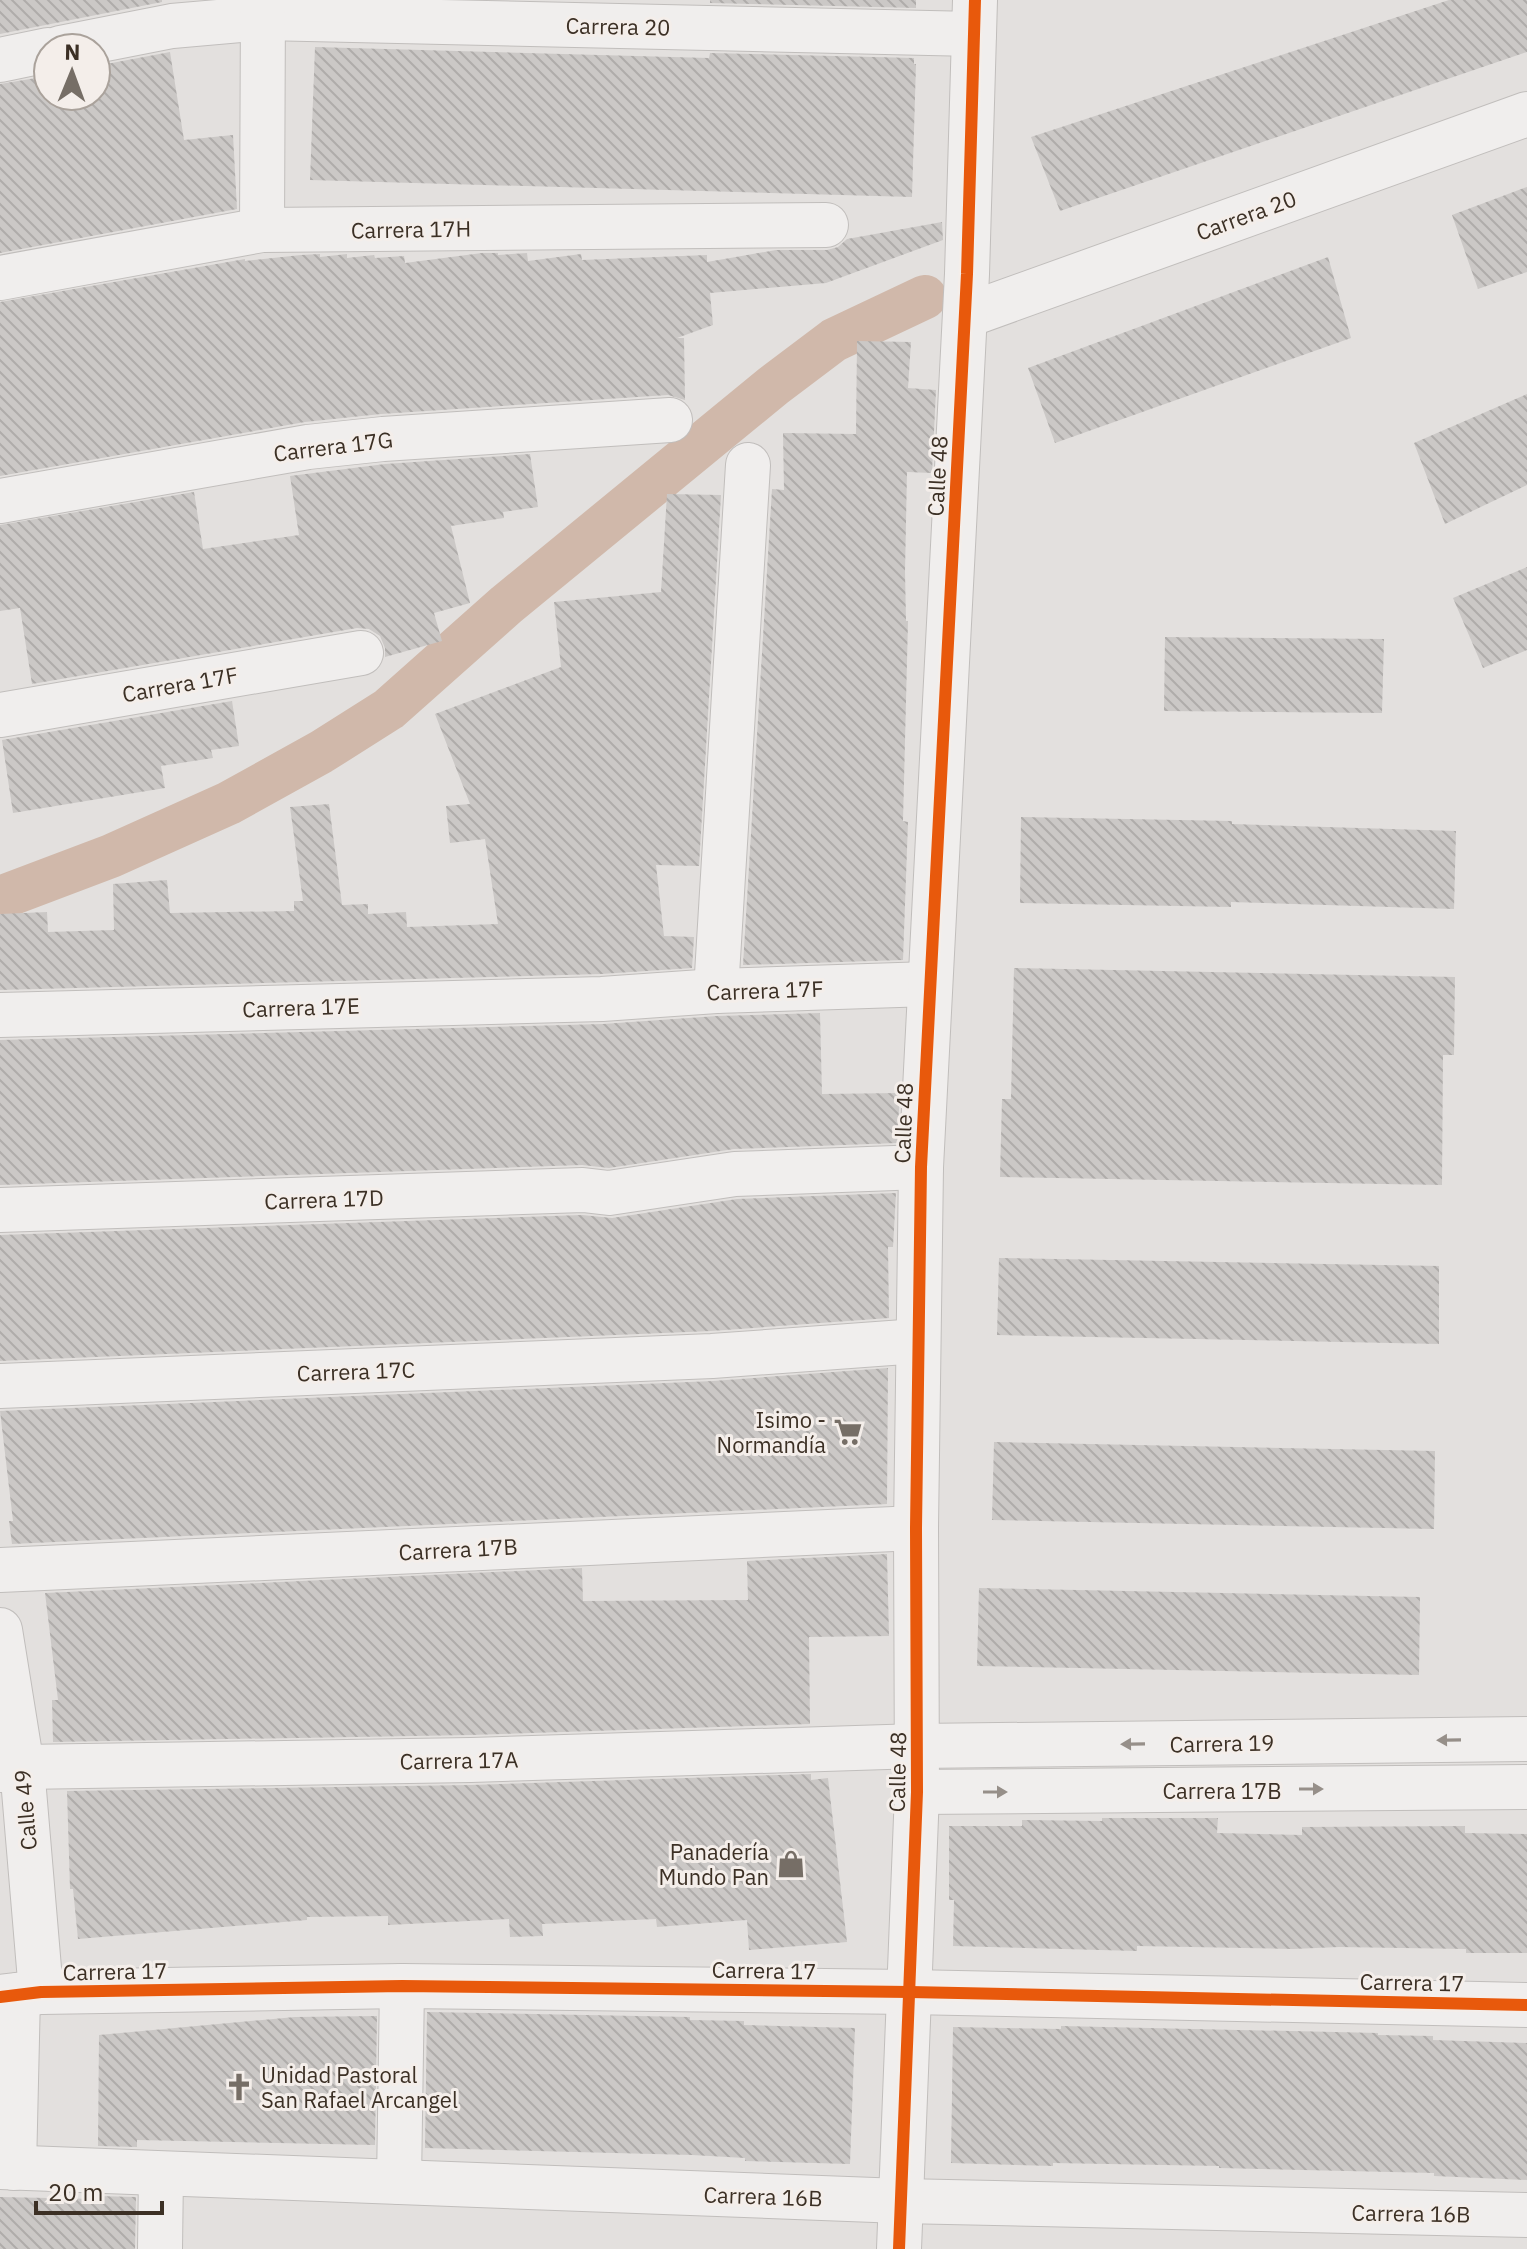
<svg xmlns="http://www.w3.org/2000/svg" width="1527" height="2249" font-family="'IBM Plex Sans',sans-serif">
	<style>
		.lines { fill: none; stroke-linecap: round; stroke-linejoin: round }
		.canal { stroke: #d0b8aa; stroke-width: 44 }
		.building { fill: url(#building-back-hatch) }
		.minor-casing { stroke: #c1bebc; stroke-width: 46 }
		.minor { stroke: #f0eeed; stroke-width: 44 }
		.cycleway-casing { stroke: #f4eeea; stroke-width: 17 }
		.cycleway { stroke: #e8590c; stroke-width: 12 }
		.oneway { fill: #968f89 }
		.labels { text-anchor: middle; dominant-baseline: central; stroke-width: 6; stroke-linejoin: round; paint-order: stroke }
		.street-label { font-size: 22px; fill: #3c3025; stroke: #f4eeea }
		.poi-label { font-size: 22px; fill: #3c3025; stroke: #f4eeea; text-anchor: end }
	</style>
	<defs>
		<pattern id="building-back-hatch" width="6" height="6" patternUnits="userSpaceOnUse" patternTransform="scale(2)"><rect width="6" height="6" fill="#cbc8c6"/><path d="M-1 5l2 2M0 0l6 6M5-1l2 2" fill="none" stroke="#afacaa"/></pattern>
	</defs>
	<rect width="100%" height="100%" fill="#e3e0de"/>
	<g class="lines">
		<path class="canal" d="M0 898 111 856 229 803 321 752 389 709 506 605 773 386 834 340 925 297"/>
	</g>
	<g class="building">
		<path d="M0 0H162V2L0 34Z"/>
		<path d="M710 0H916V8L710 3Z"/>
		<path d="M1449 0H1527V52L1060 211 1031 137Z"/>
		<path d="M315 47 709 58 710 53 914 58V64H916L912 197 310 180Z"/>
		<path d="M170 52 184 140 233 135 237 209 0 253V84L48 76V96H96V66Z"/>
		<path d="M1527 187V272L1478 289 1452 215Z"/>
		<path d="M942 222 943 240 826 283 710 293 713 325 677 338H684L685 400 668 395 381 414 305 422 0 476V302L245 259V261L301 255 320 254V257L347 254V258L374 255 375 258 404 256 405 263 482 253H498V255L527 253 528 261 581 254 582 260 707 255V262L776 250H827L838 247 847 239Z"/>
		<path d="M1328 257 1351 338 1055 443 1028 368Z"/>
		<path d="M857 341 911 342 908 388 936 390 932 473 907 472 905 572 906 621H908L903 821 908 822 903 960 743 965 772 489 784 490 783 433 856 434Z"/>
		<path d="M1527 394V485L1445 524 1414 443Z"/>
		<path d="M530 454 538 507 503 512 504 518 451 526 470 603 434 613 442 641 385 657V648L380 636 369 629 357 628 32 684 20 608 0 611V525L194 492 203 549 299 535 290 476 385 464Z"/>
		<path d="M667 494 721 495 699 866 656 865 664 936 694 937 692 968 601 974 0 990V914L47 912 48 932 114 930 113 884 167 880 170 913 294 911V901H303L290 807 329 804 342 905 368 904V914L406 912 407 927 498 924 485 839 450 843 446 806 470 804 435 714 561 667 554 602 661 592Z"/>
		<path d="M1527 567V650L1483 668 1453 598Z"/>
		<path d="M1165 637 1384 639 1382 713 1164 711Z"/>
		<path d="M232 701 239 746 211 750 213 758 161 766 165 788 13 813 2 740Z"/>
		<path d="M1021 817 1232 821V824L1456 831 1454 909 1231 902V907L1020 903Z"/>
		<path d="M1014 968 1455 977 1454 1055H1443L1442 1185 1000 1177 1002 1099H1011Z"/>
		<path d="M820 1013 822 1094 900 1093 897 1143 734 1149 609 1168 582 1165 0 1185V1040L603 1024 717 1016Z"/>
		<path d="M896 1193 893 1247H888L889 1318 711 1331 0 1361V1235L582 1215 612 1218 737 1199Z"/>
		<path d="M999 1258 1439 1266V1344L997 1335Z"/>
		<path d="M888 1368 887 1504 12 1544 9 1521H13L0 1411 713 1381Z"/>
		<path d="M994 1442 1435 1451 1434 1529 992 1520Z"/>
		<path d="M887 1554 889 1636 809 1637 810 1724 470 1735 53 1742 52 1700H58L45 1593 582 1568 583 1601 748 1600 747 1561Z"/>
		<path d="M979 1588 1420 1597 1419 1675 977 1666Z"/>
		<path d="M811 1774V1780L828 1778 847 1942 749 1950 747 1920 657 1927 656 1919 542 1924 543 1936 510 1937 509 1919 388 1925V1916L307 1917V1920L78 1939 73 1889H70L67 1791 471 1785Z"/>
		<path d="M1102 1818H1218L1217 1833 1302 1835V1827L1465 1826V1833L1527 1834V1953H1466V1949L1339 1947 1293 1949 1137 1946V1951L953 1946 954 1900H949V1826H1022V1820L1102 1821Z"/>
		<path d="M427 2012 690 2017V2020L744 2021V2025L855 2028 850 2164 745 2161V2158L692 2155 425 2148Z"/>
		<path d="M377 2016 375 2145 137 2140V2147L98 2146 99 2035 295 2017Z"/>
		<path d="M1061 2026 1378 2033V2035L1433 2036V2040L1527 2043V2180L1434 2176V2173L1219 2168V2166L1053 2163V2166L951 2163 953 2027 1061 2029Z"/>
		<path d="M97 2196 136 2197 135 2249H0V2197L97 2199Z"/>
	</g>
	<g class="lines">
		<defs>
			<g id="minor">
				<path d="M60 48 172 26 263 18 974 34"/>
				<path d="M0 60 48 50"/>
				<path d="M262 230 263 0"/>
				<path d="M0 278 262 230 826 225"/>
				<path d="M965 316 1527 114"/>
				<path d="M0 501 308 447 383 439 670 420"/>
				<path d="M0 715 361 653"/>
				<path d="M716 991 748 465"/>
				<path d="M0 1015 602 999 716 991 929 984"/>
				<path d="M0 1210 583 1190 609 1193 735 1174 921 1167"/>
				<path d="M0 1386 712 1356 918 1341"/>
				<path d="M0 1570 916 1528"/>
				<path d="M0 1630 22 1767 41 1992"/>
				<path d="M0 1770 22 1767 471 1760 918 1746 1527 1739"/>
				<path d="M917 1792 1527 1787"/>
				<path d="M0 1997 41 1992 402 1986 910 1992 1527 2005"/>
				<path d="M0 2167 901 2201 1527 2215"/>
				<path d="M14 2168 18 1995"/>
				<path d="M399 2182 402 1986"/>
				<path d="M160 2249 161 2174"/>
				<path d="M899 2249 917 1792 916 1528 921 1167 967 274 975 0"/>
			</g>
		</defs>
		<use href="#minor" class="minor-casing"/>
		<use href="#minor" class="minor"/>
		<defs>
			<g id="cycleway">
				<path d="M0 1997 41 1992 402 1986 910 1992 1527 2005"/>
				<path d="M899 2249 917 1792 916 1528 921 1167 967 274 975 0"/>
			</g>
		</defs>
		<use href="#cycleway" class="cycleway-casing"/>
		<use href="#cycleway" class="cycleway"/>
	</g>
	<defs><path id="oneway-solid" d="M-6-.8H1V-3.2L6.5 0L1 3.2V.8H-6Z" transform="scale(2)"/></defs>
	<g class="oneway">
		<use href="#oneway-solid" transform="translate(1449 1740) rotate(179)"/>
		<use href="#oneway-solid" transform="translate(1133 1744) rotate(179)"/>
		<use href="#oneway-solid" transform="translate(1311 1789)"/>
		<use href="#oneway-solid" transform="translate(995 1792)"/>
	</g>
	<defs>
		<symbol id="supermarket-bare" viewBox="-9 -9 18 18"><path d="M-6-5.5h2.5l.6 2H6L4.5 2H-2.5L-4.4-4H-6ZM-1.5 3.2a1.3 1.3 0 1 0 .1 0ZM3 3.2a1.3 1.3 0 1 0 .1 0Z" fill="#766e66" stroke="#f4eeea" stroke-width="2.5" paint-order="stroke"/></symbol>
		<symbol id="shop-bare" viewBox="-9 -9 18 18"><path d="M-5-2.5h2.3a2.7 3.5 0 0 1 5.4 0H5L5.5 6h-11ZM-1.5-2.5h3a1.5 2.3 0 0 0-3 0Z" fill="#766e66" stroke="#f4eeea" stroke-width="2.5" paint-order="stroke"/></symbol>
		<symbol id="church-bare" viewBox="-9 -9 18 18"><path d="M-1.2-6h2.4v3.5h3.3v2.4h-3.3V6h-2.4V-.1h-3.3v-2.4h3.3Z" fill="#766e66" stroke="#f4eeea" stroke-width="2.5" paint-order="stroke"/></symbol>
	</defs>
	<g fill-rule="evenodd">
		<use href="#supermarket-bare" x="828" y="1412" width="40" height="40"/>
		<use href="#shop-bare" x="771" y="1844" width="40" height="40"/>
		<use href="#church-bare" x="219" y="2067" width="40" height="40"/>
	</g>
	<g class="labels">
		<g class="street-label">
			<text transform="translate(618 26) rotate(1)">Carrera 20</text>
			<text transform="translate(1246 215) rotate(-20)">Carrera 20</text>
			<text transform="translate(411 229) rotate(-1)">Carrera 17H</text>
			<text transform="translate(333 446) rotate(-7)">Carrera 17G</text>
			<text transform="translate(937 476) rotate(-87)">Calle 48</text>
			<text transform="translate(180 684) rotate(-10)">Carrera 17F</text>
			<text transform="translate(765 990) rotate(-2)">Carrera 17F</text>
			<text transform="translate(301 1007) rotate(-2)">Carrera 17E</text>
			<text transform="translate(903 1123) rotate(-88)">Calle 48</text>
			<text transform="translate(324 1199) rotate(-2)">Carrera 17D</text>
			<text transform="translate(356 1371) rotate(-2)">Carrera 17C</text>
			<text transform="translate(458 1549) rotate(-3)">Carrera 17B</text>
			<text transform="translate(1222 1743) rotate(-1)">Carrera 19</text>
			<text transform="translate(459 1760) rotate(-1)">Carrera 17A</text>
			<text transform="translate(897 1772) rotate(-89)">Calle 48</text>
			<text x="1222" y="1790">Carrera 17B</text>
			<text transform="translate(25 1810) rotate(-95)">Calle 49</text>
			<text transform="translate(764 1970) rotate(1)">Carrera 17</text>
			<text transform="translate(115 1971) rotate(-1)">Carrera 17</text>
			<text transform="translate(1412 1982) rotate(1)">Carrera 17</text>
			<text transform="translate(763 2196) rotate(2)">Carrera 16B</text>
			<text transform="translate(1411 2213) rotate(1)">Carrera 16B</text>
		</g>
		<g class="poi-label">
			<text x="826" y="1419">Isimo -<tspan x="826" dy="25">Normandía</tspan></text>
			<text x="769" y="1851">Panadería<tspan x="769" dy="25">Mundo Pan</tspan></text>
			<text x="261" y="2074" text-anchor="start">Unidad Pastoral<tspan x="261" dy="25">San Rafael Arcangel</tspan></text>
		</g>
	</g>
	<g transform="translate(72 72) rotate(1)"><circle r="38" fill="#f4eeea" stroke="#aaa29b" stroke-width="2"/>
	<path d="M0-6L14 30L0 20L-14 30Z" fill="#766e66"/>
	<text y="-12" font-size="22" font-weight="bold" text-anchor="middle" fill="#3c3025">N</text>
	</g>
	<path d="M36 2201v12h126v-12" fill="none" stroke="#3c3025" stroke-width="4"/>
	<text x="48" y="2201" font-size="24" fill="#3c3025" stroke="#f4eeea" stroke-width="6" paint-order="stroke">20 m</text>
</svg>
